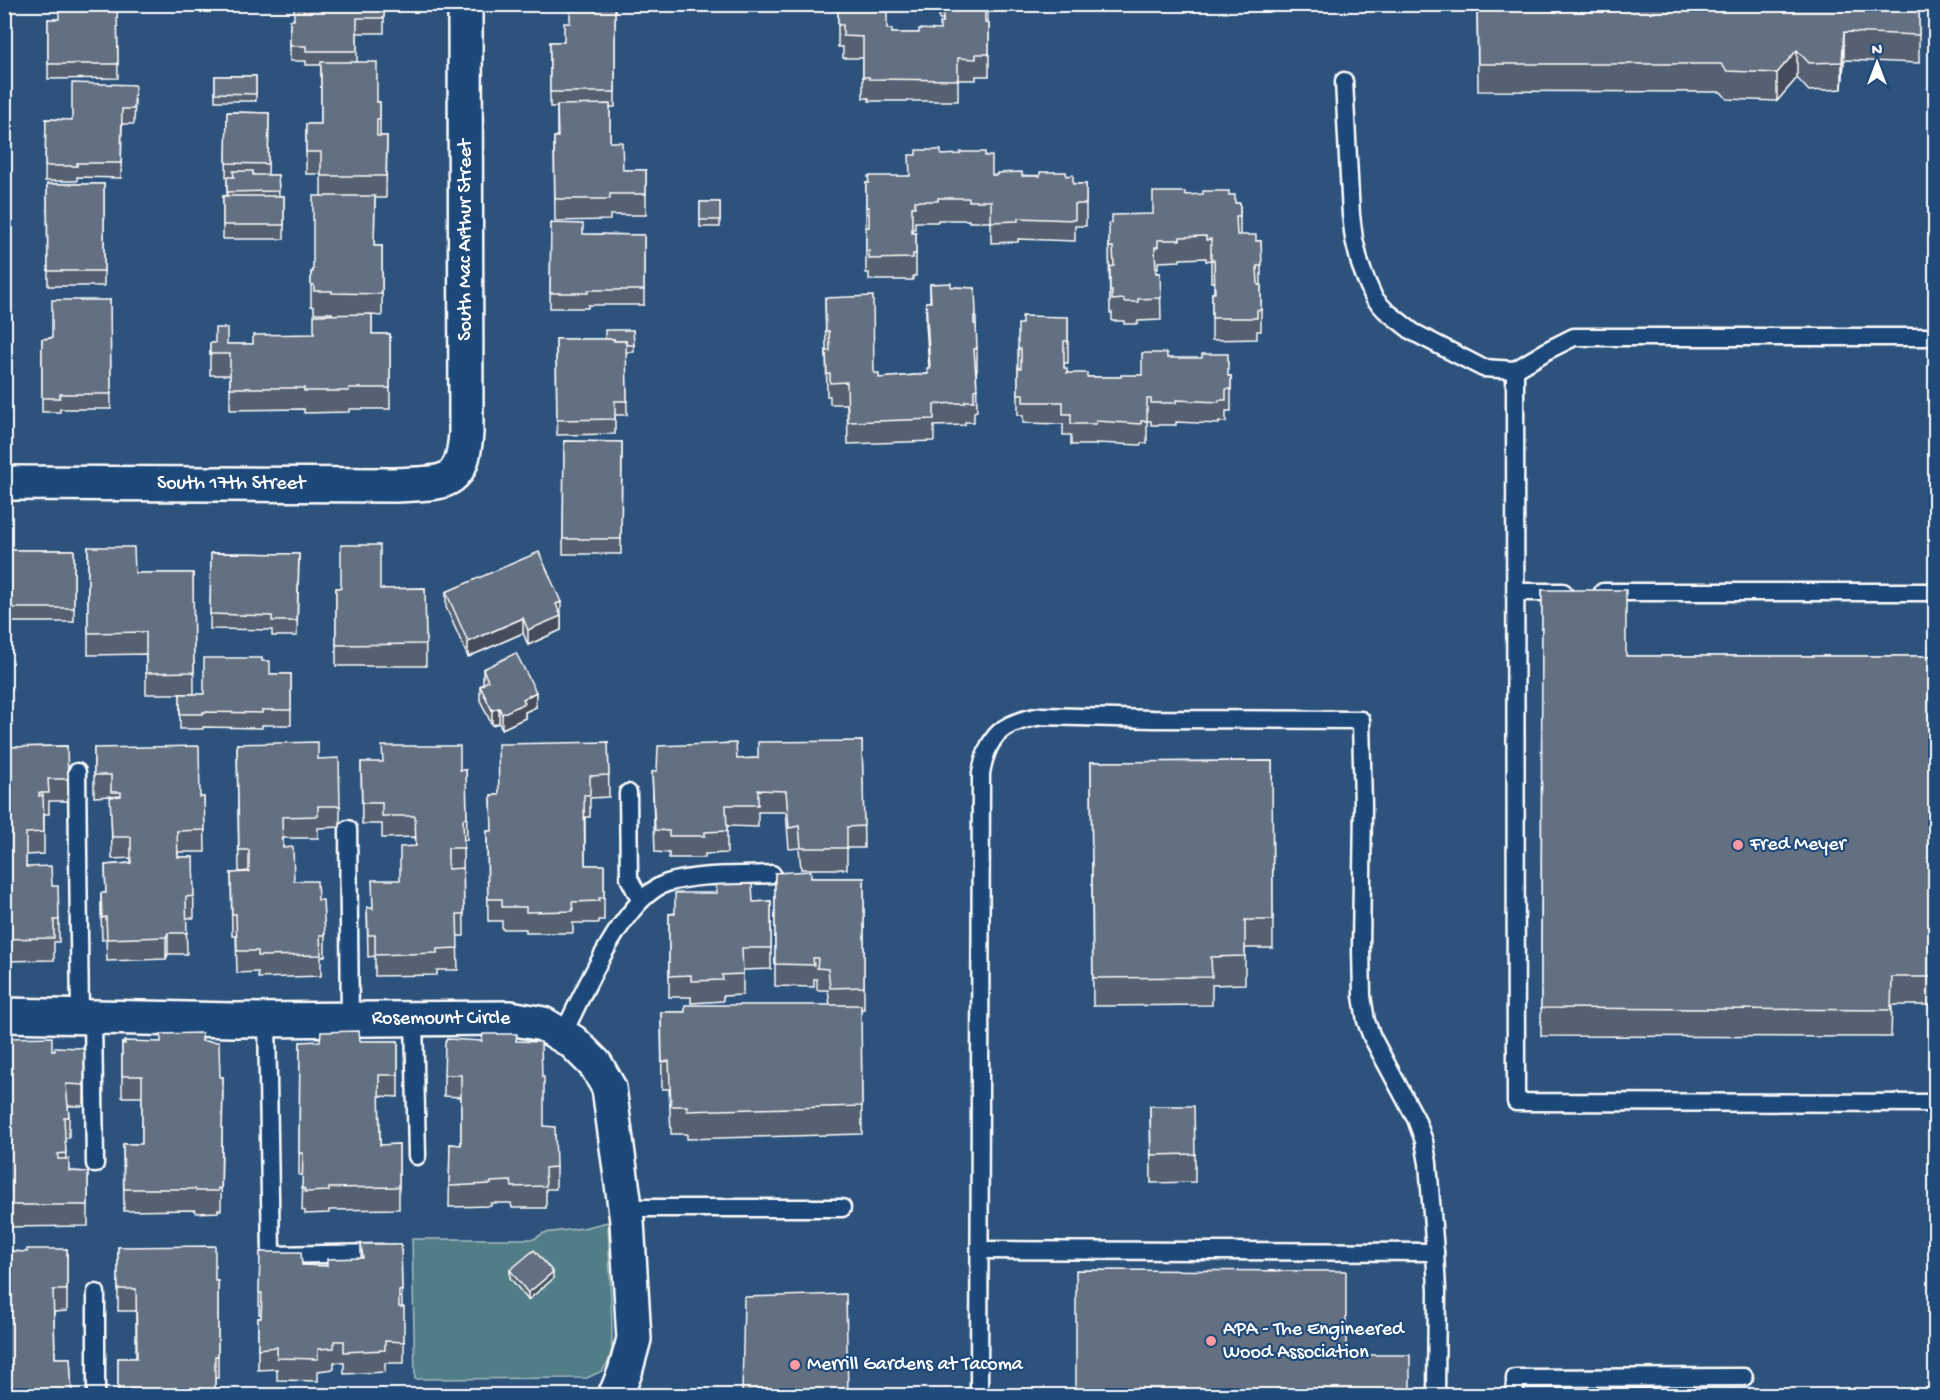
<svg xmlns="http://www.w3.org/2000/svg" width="1940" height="1400" font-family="'Gochi Hand',sans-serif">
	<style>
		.green { fill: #517d86; stroke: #a8bec2; stroke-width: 1.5 }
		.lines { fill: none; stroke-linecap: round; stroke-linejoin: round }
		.service-casing { stroke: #fff; stroke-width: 21 }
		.minor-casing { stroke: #fff; stroke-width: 38 }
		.service { stroke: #1f4a7a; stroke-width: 16 }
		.minor { stroke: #1f4a7a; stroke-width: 33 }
		.wall { fill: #556070; stroke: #fff; stroke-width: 1.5 }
		.shaded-wall { fill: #454e5b; stroke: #fff; stroke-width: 1.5 }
		.building { fill: #637082; stroke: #fff; stroke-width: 1.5 }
		.poi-dot { fill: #ff9aa2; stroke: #1f4a7a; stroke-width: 2 }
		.labels { text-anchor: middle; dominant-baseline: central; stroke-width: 4.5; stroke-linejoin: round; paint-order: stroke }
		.street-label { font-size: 20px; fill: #fff; stroke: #1f4a7a }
		.poi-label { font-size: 20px; fill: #fff; stroke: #1f4a7a; text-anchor: start }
	</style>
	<rect width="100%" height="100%" fill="#2d527c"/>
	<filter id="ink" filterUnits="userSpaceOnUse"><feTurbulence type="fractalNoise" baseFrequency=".0167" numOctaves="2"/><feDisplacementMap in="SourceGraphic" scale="12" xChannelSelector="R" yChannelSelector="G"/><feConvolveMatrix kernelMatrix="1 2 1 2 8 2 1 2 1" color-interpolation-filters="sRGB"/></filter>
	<g filter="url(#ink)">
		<path class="green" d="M608 1222 612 1327V1350L608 1363 602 1371 587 1378 415 1379 412 1239H534L544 1233 583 1228Z"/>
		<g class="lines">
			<defs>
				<g id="service">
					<path d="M1344 81 1351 215 1354 239 1360 264 1366 280 1374 298 1385 310 1413 332 1483 368 1515 370 1550 349 1574 337H1936"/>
					<path d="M1515 370 1516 1102 1936 1103"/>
					<path d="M1516 592H1563"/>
					<path d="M1603 592H1936"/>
					<path d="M77 772 80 1016"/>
					<path d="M628 793 629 878 640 900"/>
					<path d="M348 829 350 1019"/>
					<path d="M93 1016 95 1164"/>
					<path d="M414 1018 417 1156"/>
					<path d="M267 1019 271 1255 382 1253"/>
					<path d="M562 1036C583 995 623 897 667 883 700 873 738 876 772 874"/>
					<path d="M626 1208H842"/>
					<path d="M980 1250 1435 1252"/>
					<path d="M96 1396V1293"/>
					<path d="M979 1396 981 773C988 734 1003 722 1042 716L1152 719 1361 720 1363 806 1361 948 1362 996 1366 1021 1372 1037 1416 1119 1424 1141 1428 1163 1435 1252 1437 1290 1436 1396"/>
					<path d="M1515 1396V1378L1744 1377"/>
				</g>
				<g id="minor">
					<path d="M4 483 394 485C443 482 462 489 466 433L465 4"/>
					<path d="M4 1015 234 1020 510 1018 543 1024 573 1042 596 1065 609 1088 627 1221 634 1339 625 1372 616 1394 614 1396"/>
				</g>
			</defs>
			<use href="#service" class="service-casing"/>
			<use href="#minor" class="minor-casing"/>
			<use href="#service" class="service"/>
			<use href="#minor" class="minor"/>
		</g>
		<g class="wall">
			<path d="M117 4 118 78 48 79V19H59Z"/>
			<path d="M384 4V33H357V62L377 102H380V136H387L386 198H375L374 246H382V316L372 315V334H390V409H349V412L304 413V409L230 410V375H210V343L227 344H253L314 334 332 314V313H314V307L311 306V272H313L321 196V174H306V124H321V65H306V61H290V20Z"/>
			<path d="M615 4V107H610V142L623 170H646V215H610V220L555 221 554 137H557V107H550V42H564L570 23Z"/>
			<path d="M838 4 883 10 887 29 892 33H919L940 30 943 23V19H939V4H988V23H989V76H976V80H958V101H869V98H863V58H843V47H838Z"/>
			<path d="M1035 4H1057V7L1035 8Z"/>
			<path d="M1477 4H1919V63L1844 60 1842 89 1809 91 1797 78 1777 101 1727 99 1721 92 1478 91Z"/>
			<rect x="215" y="76" width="41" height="25"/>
			<path d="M135 100 134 124H122L121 178 77 177V181H45L46 119 72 120Z"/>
			<path d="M227 112 269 113 268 175H278L279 196H284V239H223V196H227V177H226Z"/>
			<path d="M941 155 985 156 992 175 1066 176 1073 184H1086V226H1075V241L1018 239V242L991 243V222H969V220H938V222H915V229H912V233H916V276H913V280H869V273H866V183L909 176Z"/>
			<path d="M47 184H104V286H48Z"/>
			<path d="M1185 195H1229L1235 203H1240V235L1256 241H1261V331H1257V339L1212 340V293H1214V282H1211V260L1206 261V258L1180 259V261L1158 262V269H1156V273H1160L1161 320 1138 321V324H1124V321H1112V313H1110L1109 244 1112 223 1153 214Z"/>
			<rect x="700" y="202" width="20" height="25"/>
			<path d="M551 223 583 234 644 235V305H588V308H550Z"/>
			<path d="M930 284 951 287 975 288 977 411 974 412V422H965V425L934 426V441L848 444 847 404H830V396H827L825 298 874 373 879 378 927 374 929 368 926 324V302H930Z"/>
			<path d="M110 300 111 409H60V412H42V339L52 338Z"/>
			<path d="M1068 317V363H1064V368L1067 373 1087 377H1121L1142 375 1167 358 1228 376H1231V411H1226V422H1219V424L1176 422V425H1151V421H1147V443H1141V445L1096 443V445H1071V435H1063V424L1023 423V415H1018V349L1022 324Z"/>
			<path d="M633 330 634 352H626L627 415H615V434L557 435 556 339H605Z"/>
			<path d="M564 441 622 442 621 554H563Z"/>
			<path d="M88 547 135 573H193L194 694H146V654L88 655Z"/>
			<rect x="4" y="550" width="70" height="72"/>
			<path d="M211 553 299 554 297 636H272V630L210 629Z"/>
			<path d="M336 588 380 589 425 588 426 666H336Z"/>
			<path d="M1542 590 1626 656H1935V1005H1892L1891 1037 1541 1036Z"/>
			<path d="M446 592 561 615V630L528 645 523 633 468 657 446 607Z"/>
			<path d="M262 661 270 674H291V725H262V728L203 727V729H180V694H204Z"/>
			<path d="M483 669 536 707 525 712V718L502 729 499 723 492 725 480 700V686L483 684Z"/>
			<path d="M862 741 864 848H847V869H801L799 848 789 849 786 812H758V827L727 826V853L705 854V858H669V853L655 852 652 772 737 759 758 758Z"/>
			<path d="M608 742 609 797 590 798V817H585V865H604V920H599V923H573V933H526V929H502V921H488L487 831H492L491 795H499Z"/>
			<path d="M237 744 318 759 340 806V827L318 828V838H283V848L294 881 318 900 325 935V956L321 957V976L258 978V972L237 973 236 936H232L231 873 249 872V871L239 872Z"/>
			<path d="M67 746 68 801H49V814H44V854L26 855V867L52 886 59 920V942H54V960L4 961V747Z"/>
			<path d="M94 748 200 797H204L205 852H178V857H193L194 918H186L187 954H168L166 959 107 961 106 939 102 940 101 914V893H106L105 865 131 863V858L112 859 111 796 94 797Z"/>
			<path d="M1272 761 1273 948H1245V984L1212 985V1005L1093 1006 1091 762Z"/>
			<path d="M361 762 466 770 467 840H463L464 936H457L458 970H437V975L375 976V956L368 957 367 907 373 909 400 880 416 846 415 837 382 838V824H362Z"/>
			<path d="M775 873 811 878H864V1009H861L862 1134 687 1139V1134H671L669 1089H662L661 1012H685L830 1005 828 990H817V979H814V987L775 986Z"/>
			<path d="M771 901V969L743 970V995L723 996V1001L691 1003V997H669V914L753 902Z"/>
			<path d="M202 1041 220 1077H223L221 1210H218V1212L196 1213 195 1210 124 1211 123 1144H142V1097H122V1043Z"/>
			<path d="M398 1041V1097L379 1096 380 1145 399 1144V1209L329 1210V1213L305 1214V1211L302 1210 303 1175H299L300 1042Z"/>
			<path d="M482 1041H517L544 1126 556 1167V1189H546V1208H512L511 1203H491V1206L449 1207 450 1144 461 1145V1097L444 1096V1075Z"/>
			<path d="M4 1044 55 1051 84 1050V1106H68L69 1117V1138H65L66 1159 69 1171 88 1172V1226L4 1227Z"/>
			<path d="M1150 1106 1195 1154V1182L1151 1183Z"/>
			<path d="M361 1244H401L402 1307 404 1342V1363H385V1372L344 1374V1363L334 1362V1369L318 1371V1381L277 1380V1369L258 1370V1318H261L262 1314H259L260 1252 302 1265 327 1266 361 1258Z"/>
			<path d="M118 1247 215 1281H218V1378H215V1395H118V1358H136V1311H118Z"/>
			<path d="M67 1249V1311L54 1312 55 1358H70L72 1395H4L6 1251 27 1252Z"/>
			<path d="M510 1270 553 1279 528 1300 510 1278Z"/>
		</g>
		<g class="shaded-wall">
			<path d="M1844 32V60L1842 89V62Z"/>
			<path d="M1797 50V78L1777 101V73Z"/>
			<path d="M976 315V337H974V316Z"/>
			<path d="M977 348V370H974V349Z"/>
			<path d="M561 602V630L528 645V630L556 604Z"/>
			<path d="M523 618V633L468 657V642Z"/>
			<path d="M536 692V707L525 712V718L502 729V714L523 699Z"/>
			<path d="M499 708V723L492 725V710Z"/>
			<path d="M168 933V954L166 959V937Z"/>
			<path d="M553 1272V1279L528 1300V1293Z"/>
		</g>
		<g class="building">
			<path d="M59 4H117L118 64H48V19H59Z"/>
			<path d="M294 4H384V18H357V51H306V46H290V20H294Z"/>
			<path d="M570 4H615V92H550V42H564V23H570Z"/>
			<path d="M838 4H883V10H887V29H892V33H919V29L940 30V23H943V4H988L985 5V23H989V54H976V59L958 58V80L869 79V77H863V37L843 36V25H838Z"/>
			<path d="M1477 4H1919V35L1844 32 1842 62 1809 63 1797 50 1777 73 1727 71 1721 64H1478Z"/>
			<path d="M321 62H377V102H380V119H377V136H387L386 176H321V152H306V124H321Z"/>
			<path d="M215 76H256V94L215 93Z"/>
			<path d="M72 83 135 85 134 109H122L121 163H77V166H45L46 119 72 120Z"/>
			<path d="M610 104V142H622L623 170H646V194H610V199H555L554 137H558L557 105Z"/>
			<path d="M227 112 269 113 268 164 226 163Z"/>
			<path d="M916 150H941V155L960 154V152H985V156H992V175H997V173L1022 172V176H1040V172H1066V176L1073 175V184H1086V204H1075V220L1018 218V221L991 222V201H969V198H938V201H915V207H912V233H916V254H913V258L869 259V251H866V227H869V207H866V183H869L868 176H910L909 155H916Z"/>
			<path d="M233 171H253V175H278L279 191 227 192V177H234Z"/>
			<path d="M47 184H104V271H48Z"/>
			<path d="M1203 191H1229V195H1235V203H1240V216H1236L1237 235H1256V241H1261L1262 266H1257L1258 285H1261V310H1257V318H1212V293H1215L1214 260H1211V239L1206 240V236L1180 237V240H1158V247H1155L1156 273H1160L1161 298 1138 299V302H1124V299L1112 300V291H1110V267L1114 266 1113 247H1109V223H1112V215L1153 214V192H1185V195L1203 194Z"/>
			<rect x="223" y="196" width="61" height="29"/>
			<path d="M313 196H375L374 246H382V294L332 293V291H314V285H311V272H313Z"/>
			<rect x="700" y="202" width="20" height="18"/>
			<path d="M551 223 583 224V234L644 235V290H588V293H550Z"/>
			<path d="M951 283V287L975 288 976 315 974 316V324H976L977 348 974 349 977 389 974 390V401H965V403L934 404V419L848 422 847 382 830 383V374H827L826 351H830L829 331H826L825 298 873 296 874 373H879V378L928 374 927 368H930L926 302H931L930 284Z"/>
			<path d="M52 300H110L111 394H60V398H42V339L52 338Z"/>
			<path d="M372 314V334H390V388H349V391H304V388H230V354H210V343H215V328H227V344H253V335L314 334V315Z"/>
			<path d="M1022 316 1068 317V341H1064V368H1067V373H1087V377H1121V375H1142V353H1167V358H1202V354H1228V376H1231V389H1226V400H1219V402L1176 400V403H1151V399H1147V421H1141V424L1096 421V424H1071V414H1063V402H1023V394H1018V368H1021V349H1018V324H1022Z"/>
			<path d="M605 330H633L634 345H626V341H614V339H605Z"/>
			<path d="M556 339H614V341H626L627 401H615V419L557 420Z"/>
			<path d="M564 441 622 442 621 539H563Z"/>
			<path d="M341 545H380V589L425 588 426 644 336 645V588H341Z"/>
			<path d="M88 547H134L135 573H193L194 672 146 673V632L88 633Z"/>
			<rect x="4" y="550" width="70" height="58"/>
			<path d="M539 552 561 602 556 604 561 616 528 630 523 618 468 642 446 592Z"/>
			<path d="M211 553 299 554 297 621H272V616L210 614Z"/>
			<path d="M1542 590H1626V656H1935V977H1892L1891 1010 1541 1008Z"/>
			<path d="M516 653 536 692 523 699 525 703 502 714 499 708 492 710 480 686 488 681 483 669Z"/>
			<path d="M204 658H262V661H270V674H291V710H262V713L203 712V714H180V694H204Z"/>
			<path d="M862 741 864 826 847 827V848H801L799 826 789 828 786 791 758 790V805H726L727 831 705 832V836H669V831L655 830 652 772 657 771 658 746 736 743 737 759 758 758V742Z"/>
			<path d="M318 742V759L339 758 340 806H318V816L282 817 283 848 293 847 294 881H317L318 900H323L325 935H320L321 955 258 956V951H237L236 914H232L231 873 249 872V850H239L237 744Z"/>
			<path d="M608 742 609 775 590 776V795H584L585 865H604V898H599V901L572 902 573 911 526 912V907H502V899H488L487 831H492L491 795H499L498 744Z"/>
			<path d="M67 746 68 779H48L49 793H39V796L43 795 44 832 26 833V867L51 866 52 886H58L59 920H54V938L4 939V747Z"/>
			<path d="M199 746 200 797H204L205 830 177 831 178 857H193L194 896 186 897 187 933H168L166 937 107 939 106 917 102 918 101 893H106L105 865 131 863V837H112L110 797 121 796V792H111V775H94V748Z"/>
			<path d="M382 746H460V770H466L467 818 463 819 464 848H448V869L463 868 464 914H457L458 948 437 949V953L375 955V935H368L367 907 373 909 372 880H400V847L416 846 415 816H382V803H362L361 762H383Z"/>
			<path d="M1272 761 1273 920H1245V956L1211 957 1212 977 1093 978 1091 762Z"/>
			<path d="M811 871V878H864V987L830 988 828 969 817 968 818 958H813L814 965 775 964V873Z"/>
			<path d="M752 884 753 902 771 901V948H742L743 974 722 975 723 980 691 981V975L669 976V914H675V893H717L716 885Z"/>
			<path d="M685 1005H861L862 1106 687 1111V1106H671L669 1061 662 1062 661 1012H685Z"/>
			<path d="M359 1031 360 1041H398V1075H379L380 1145 399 1144V1187L329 1188V1191L305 1192V1189L302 1188 303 1153H299L300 1042 320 1041 321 1032Z"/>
			<path d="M202 1033V1041L219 1042 220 1077H223L221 1189 218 1188V1191H196L195 1189H124L123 1144H142V1076H122V1043L125 1044 124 1041 161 1042V1034Z"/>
			<path d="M483 1034H517L516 1041 541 1042 542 1077H544V1126L555 1127 556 1167 545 1168 546 1186 512 1187 511 1181 491 1182V1184L449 1186 450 1144 461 1145V1075H444L445 1042 447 1039 482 1041Z"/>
			<path d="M52 1037V1051H55V1047L81 1048 84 1050V1085L66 1084 69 1117H64L66 1153 58 1154V1159H69V1171L88 1172V1205H4V1044H6L7 1038Z"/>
			<path d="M1150 1106H1194L1195 1154 1151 1155Z"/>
			<path d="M361 1244H401L402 1290 399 1291V1307H404V1342L385 1341V1350L344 1352V1341H334V1348L318 1349V1359L277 1358V1347L258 1349V1318H261L262 1293H259L260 1252H301L302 1265 327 1266V1259L363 1258Z"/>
			<path d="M215 1246V1281H218V1356H215V1391H196V1395H155V1389L118 1390V1358H137L136 1289H118V1247Z"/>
			<path d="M4 1247H6V1251L27 1252V1249H67V1290H53L55 1358H70L72 1393 37 1392 36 1395H4Z"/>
			<path d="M534 1250 553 1272 528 1293 510 1270Z"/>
			<path d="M1076 1270 1346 1271V1355H1410V1395H1076Z"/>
			<path d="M846 1294 848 1395H742L744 1297Z"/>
			<rect x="1574" y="1388" width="89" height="7"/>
		</g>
	</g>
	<g class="poi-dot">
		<circle cx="1738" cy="845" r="6"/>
		<circle cx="1211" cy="1341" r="6"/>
		<circle cx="795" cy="1365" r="6"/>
	</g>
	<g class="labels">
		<g class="street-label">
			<text transform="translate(466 240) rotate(-90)">South Mac Arthur Street</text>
			<text x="231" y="484">South 17th Street</text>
			<text x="441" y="1019">Rosemount Circle</text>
		</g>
		<g class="poi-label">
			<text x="1750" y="845">Fred Meyer</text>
			<text x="1223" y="1330">APA - The Engineered<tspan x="1223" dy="23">Wood Association</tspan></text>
			<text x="807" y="1365">Merrill Gardens at Tacoma</text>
		</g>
	</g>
	<rect width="1940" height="1400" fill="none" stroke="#1f4a7a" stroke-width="24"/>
	<rect x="12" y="12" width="1916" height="1376" fill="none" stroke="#fff" stroke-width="2" filter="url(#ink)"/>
	<g transform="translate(1877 63)" stroke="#1f4a7a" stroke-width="4.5" paint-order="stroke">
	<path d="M0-4.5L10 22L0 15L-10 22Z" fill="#ffffff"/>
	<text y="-9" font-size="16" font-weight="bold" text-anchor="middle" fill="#ffffff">N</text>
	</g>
</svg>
